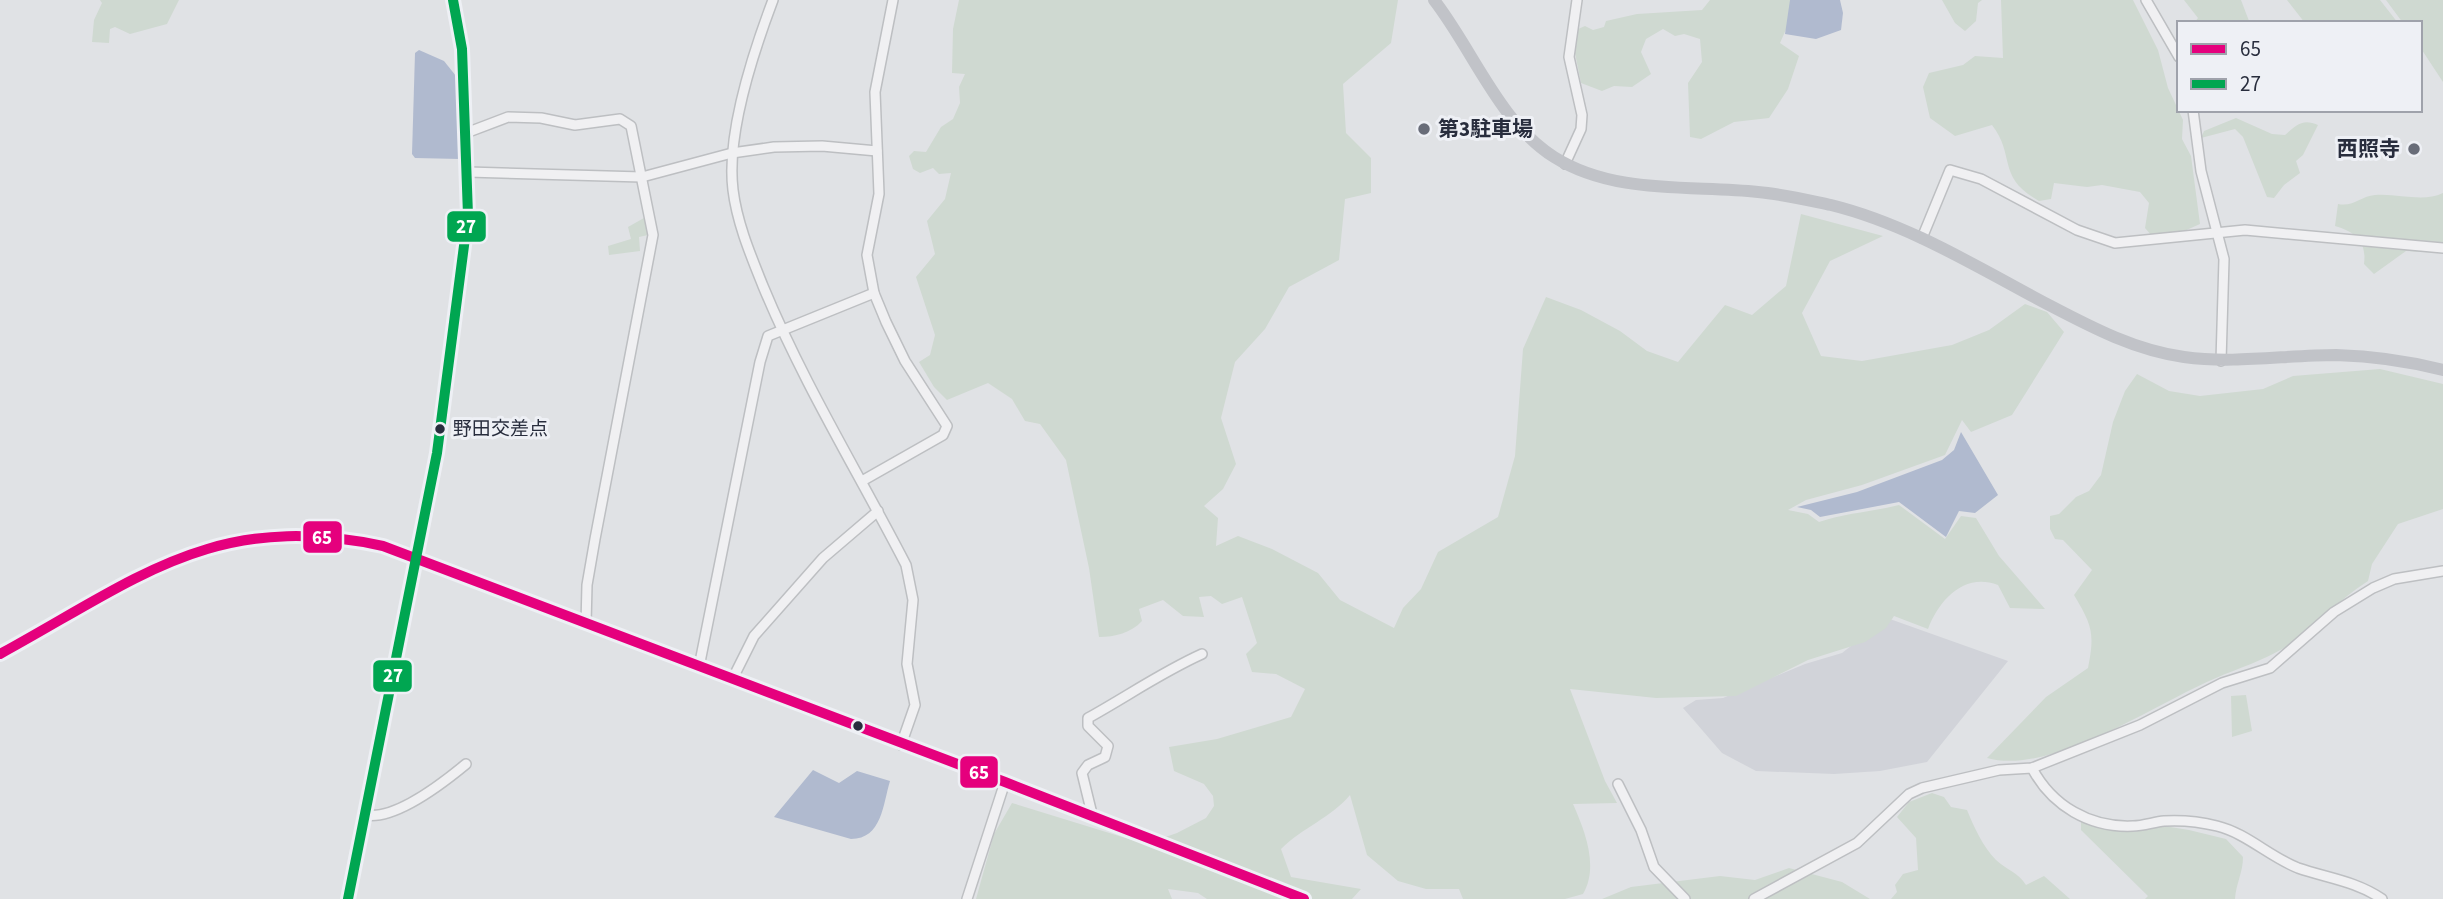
<svg xmlns="http://www.w3.org/2000/svg" width="2443" height="899" font-family="'Source Sans 3','Noto Sans JP',sans-serif">
	<style>
		.built { fill: #d1d3d9 }
		.green { fill: #cfd9d1 }
		.water { fill: #b0bacf }
		.lines { fill: none; stroke-linecap: round; stroke-linejoin: round }
		.street-casing { stroke: #bdbfc2; stroke-width: 12 }
		.street { stroke: #f0f0f2; stroke-width: 9 }
		.secondary { stroke: #c1c3c8; stroke-width: 12 }
		.bus-1-casing { stroke: #eef0f5; stroke-width: 16 }
		.bus-2-casing { stroke: #eef0f5; stroke-width: 16 }
		.bus-1 { stroke: #e5007d; stroke-width: 10 }
		.bus-2 { stroke: #00a651; stroke-width: 10 }
		.poi-dot { fill: #686c78; stroke: #eef0f5; stroke-width: 2.5 }
		.bus-dot { fill: #282d3d; stroke: #eef0f5; stroke-width: 2.5 }
		.labels { text-anchor: middle; dominant-baseline: central; stroke-width: 6; stroke-linejoin: round; paint-order: stroke }
		.bus-label { font-size: 19px; fill: #282d3d; stroke: #eef0f5; text-anchor: start }
		.poi-label { font-size: 21px; font-weight: bold; fill: #282d3d; stroke: #eef0f5; text-anchor: start }
		.line-badge { stroke: #eef0f5; stroke-width: 2.5 }
		.badge-label { font-size: 19px; text-anchor: middle; font-weight: bold; fill: #fff }
	</style>
	<rect width="100%" height="100%" fill="#e0e2e5"/>
	<path class="built" d="M1887 618 2008 661 1927 762 1880 771 1834 774 1756 771 1722 753 1683 708 1696 700 1723 698 1805 664 1842 653Z"/>
	<g class="green">
		<path d="M100 0H179L167 24 130 34 115 27 110 29 109 43 92 42 94 20 102 3Z"/>
		<path d="M959 0H1398L1391 43 1343 84 1346 133 1371 158V193L1345 199 1339 260 1289 287 1265 329 1235 362 1221 418 1236 464 1223 489 1204 506 1218 518 1216 546 1238 536 1272 549 1318 573 1340 600 1394 628 1403 608 1421 589 1438 552 1498 517 1515 456 1523 349 1546 297 1581 310 1620 331 1647 351 1678 362 1725 305 1752 315 1786 286 1801 214 1883 236 1830 261 1802 313 1821 356 1862 361 1952 345 1989 330 2025 304 2047 312 2064 332 2012 415 1971 432 1962 420 1945 455 1862 485 1806 500 1788 510 1808 514 1819 522C1845 513 1872 512 1899 505L1945 539 1961 516 1976 518 1999 556 2045 609 2010 608 1998 585C1964 572 1939 600 1928 629L1894 616 1886 628 1865 642 1808 660 1736 696 1656 698 1570 689 1605 781 1617 803 1573 804C1585 831 1599 867 1583 894L1565 899H1463L1459 889H1426L1398 881 1367 855 1350 795C1332 817 1302 828 1281 849L1291 877 1361 889 1352 899H1207L1198 893 1168 889 1172 899H976L994 834 1012 803 1145 844 1177 833 1206 818 1214 806 1213 796 1204 784 1174 771 1169 747 1217 739 1291 717 1305 689 1276 674 1252 672 1246 654 1257 643 1242 597 1222 604 1211 596 1199 597 1204 617 1183 616 1163 600 1139 609 1142 621C1131 633 1115 637 1099 637L1089 568 1066 460 1040 424 1025 421 1012 399 988 383 947 400 934 387 919 362 930 355 935 335 916 277 935 254 927 221 945 199 951 173 939 174 933 168 920 173 913 169 909 156 914 151 926 152 941 127 953 119 960 103 959 87 965 74 952 73 953 29Z"/>
		<path d="M1710 0H1799L1780 43 1799 56 1788 89 1769 118 1734 122 1701 139 1690 137 1688 83 1702 62 1700 39 1684 34 1675 36 1663 29 1646 39 1641 52 1651 74 1632 87 1614 86 1602 91 1581 83 1574 48 1578 29 1585 26 1593 30 1604 27 1606 21 1637 14 1702 10Z"/>
		<path d="M1942 0H1982L1978 3 1976 21 1965 31 1955 23Z"/>
		<path d="M2001 0H2133L2158 50 2168 88 2183 120 2182 139 2191 156 2200 224 2182 232 2152 236 2145 228 2149 203 2140 192 2102 185 2087 187 2054 183 2051 199 2039 201C1996 177 2016 156 1992 125L1955 136 1930 118 1923 87 1929 73 1963 65 1975 56 2003 58Z"/>
		<path d="M2184 0H2241L2249 21 2254 23H2194L2198 18Z"/>
		<path d="M2287 0H2380L2398 23H2305Z"/>
		<path d="M2386 0H2443V82L2420 47V23H2403Z"/>
		<path d="M2236 118 2272 134 2285 135C2296 126 2302 118 2318 125L2303 155 2296 161 2300 173 2284 185 2274 198 2267 197 2243 137 2235 129 2201 138 2204 131Z"/>
		<path d="M2443 193V253L2406 251 2374 274 2364 264C2367 241 2355 232 2335 226L2338 204C2354 207 2361 196 2375 195 2399 193 2422 203 2443 193Z"/>
		<path d="M644 218 648 235 639 237 640 251 609 255 608 246 631 239 628 227Z"/>
		<path d="M2380 369 2443 384V509L2398 524 2372 564 2368 581C2337 600 2315 629 2284 648 2262 661 2239 668 2216 678 2156 703 2052 776 1987 758L2046 697 2088 668C2095 633 2092 625 2074 595L2092 570 2063 540 2055 539 2050 529V516L2059 514 2076 497 2089 491 2101 475 2113 422 2125 391 2137 374 2169 391 2200 396 2263 389 2293 376Z"/>
		<path d="M2246 695 2252 731 2232 737 2231 696Z"/>
		<path d="M1932 793 1944 797 1951 807 1967 810C1974 827 1983 847 1996 860 2007 870 2019 873 2026 885L2044 876 2070 899H1891L1897 892 1895 885 1903 874 1918 870 1916 838 1897 817 1909 802Z"/>
		<path d="M2081 822 2132 832 2164 826 2189 830 2226 839 2243 857C2243 873 2236 883 2235 899H2145L2148 896 2081 830Z"/>
		<path d="M1789 868 1842 882 1870 899H1602L1631 887 1720 876 1755 880Z"/>
	</g>
	<g class="water">
		<path d="M1790 0H1840L1843 13 1841 30 1816 39 1785 34Z"/>
		<path d="M419 50 444 61 456 76 460 159 415 158 412 154 415 53Z"/>
		<path d="M1961 432 1998 495 1975 513 1959 511 1946 537 1899 502 1820 517 1811 510 1797 507 1857 492 1942 460 1954 450Z"/>
		<path d="M813 770 839 783 857 771 890 781C883 804 882 839 851 839L774 817Z"/>
	</g>
	<g class="lines">
		<defs>
			<g id="street">
				<path d="M773 0C753 53 726 134 733 190 737 223 751 256 763 286 803 383 858 472 906 565L913 600 907 664 915 705 901 745"/>
				<path d="M2146 0 2179 57"/>
				<path d="M2193 110 2201 171 2224 259 2221 361"/>
				<path d="M466 133 508 117 541 118 575 125 620 119 631 126 653 235 595 539 587 585 586 624"/>
				<path d="M1565 164 1581 129 1582 115 1569 57 1577 0"/>
				<path d="M468 172 642 177 732 153 774 147 822 146 877 151"/>
				<path d="M1922 238 1950 170 1981 179 2077 230 2115 243 2245 230 2443 248"/>
				<path d="M862 481 943 435 947 426 905 361 886 322 874 293 867 255 879 194 875 92 893 0"/>
				<path d="M699 667 760 362 768 336 874 293"/>
				<path d="M732 680 754 636 823 558 878 511"/>
				<path d="M2032 768C2052 806 2090 828 2133 826 2143 826 2154 822 2164 821 2181 820 2201 822 2217 826 2246 833 2270 857 2298 868 2327 878 2356 881 2382 899"/>
				<path d="M1618 784 1641 830 1654 867 1685 899"/>
				<path d="M366 815C396 820 443 783 466 764"/>
				<path d="M1093 818 1082 773 1088 765 1105 757 1108 746 1088 726V718C1126 697 1162 672 1202 654"/>
				<path d="M967 899 1005 782"/>
				<path d="M1754 899 1857 843 1909 794 1922 788 1999 770 2032 768 2140 725 2222 683 2270 668 2334 612 2373 588 2394 579 2443 571"/>
			</g>
		</defs>
		<use href="#street" class="street-casing"/>
		<use href="#street" class="street"/>
		<g class="secondary">
			<path d="M1434 0C1473 50 1499 122 1554 157 1614 195 1691 185 1758 192 1782 194 1807 200 1831 205 1908 224 1977 267 2047 304 2091 327 2134 350 2184 357 2235 364 2285 355 2336 355 2372 356 2408 361 2443 370"/>
			<path d="M0 654C139 578 215 510 383 546L1005 782 1304 899"/>
			<path d="M348 899 437 453 468 215 462 49 453 0"/>
		</g>
		<defs>
			<path id="bus-1" d="M0 654C139 578 215 510 383 546L1005 782 1304 899"/>
			<path id="bus-2" d="M348 899 437 453 468 215 462 49 453 0"/>
		</defs>
		<use href="#bus-1" class="bus-1-casing"/>
		<use href="#bus-2" class="bus-2-casing"/>
		<use href="#bus-1" class="bus-1"/>
		<use href="#bus-2" class="bus-2"/>
	</g>
	<g class="poi-dot">
		<circle cx="1424" cy="129" r="7"/>
		<circle cx="2414" cy="149" r="7"/>
	</g>
	<g class="bus-dot">
		<circle cx="440" cy="429" r="6"/>
		<circle cx="858" cy="726" r="6"/>
	</g>
	<g class="labels">
		<g class="bus-label">
			<text x="453" y="429">野田交差点</text>
		</g>
		<g class="poi-label">
			<text x="1438" y="129">第3駐車場</text>
			<text x="2400" y="149" text-anchor="end">西照寺</text>
		</g>
	</g>
	<g class="line-badge">
		<rect x="446" y="210" width="41" height="33" rx="7" fill="#00a651"/>
		<rect x="302" y="520" width="41" height="34" rx="7" fill="#e5007d"/>
		<rect x="372" y="659" width="41" height="34" rx="7" fill="#00a651"/>
		<rect x="959" y="755" width="40" height="34" rx="7" fill="#e5007d"/>
	</g>
	<g class="badge-label">
		<text x="466" y="233">27</text>
		<text x="322" y="544">65</text>
		<text x="393" y="682">27</text>
		<text x="979" y="779">65</text>
	</g>
	<rect x="2177" y="21" width="245" height="91" fill="#eef0f5" stroke="#9fa2ab" stroke-width="2"/>
	<rect x="2191" y="44" width="35" height="10" fill="#e5007d" stroke="#9fa2ab" stroke-width="2"/>
	<text x="2240" y="56" font-size="21" fill="#282d3d">65</text>
	<rect x="2191" y="79" width="35" height="10" fill="#00a651" stroke="#9fa2ab" stroke-width="2"/>
	<text x="2240" y="91" font-size="21" fill="#282d3d">27</text>
</svg>
